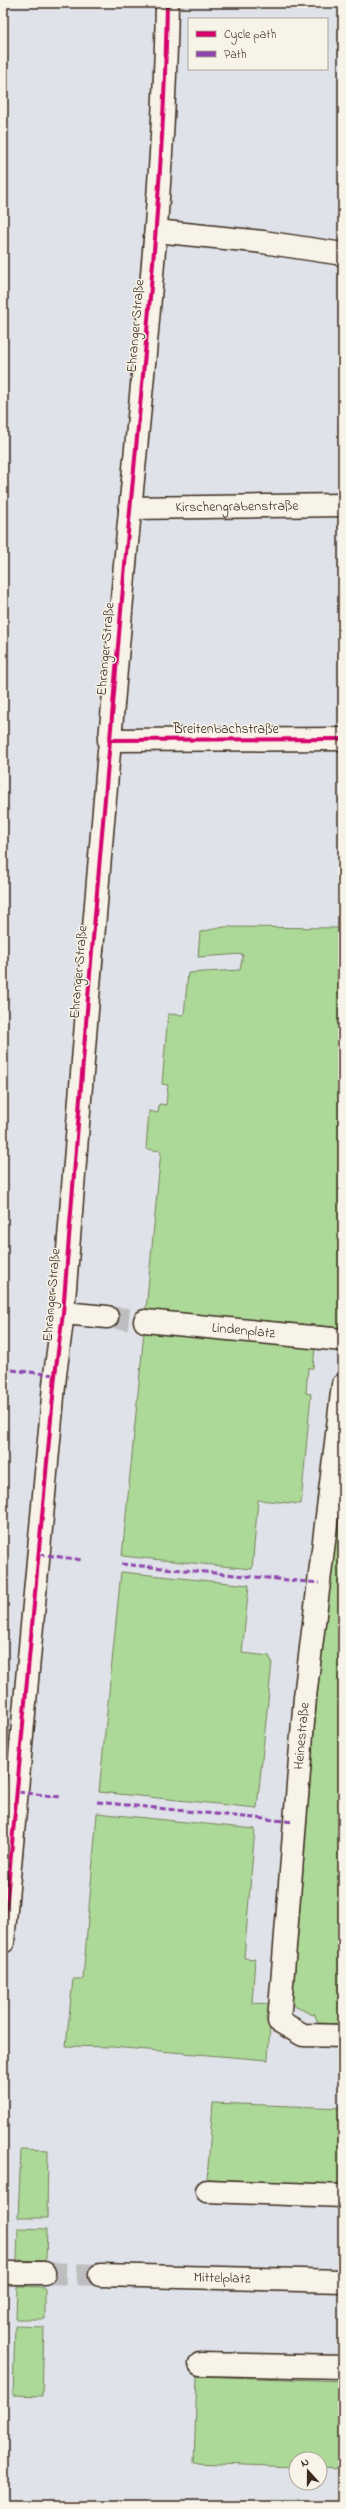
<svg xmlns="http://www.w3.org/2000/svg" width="346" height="2509" font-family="'Indie Flower',sans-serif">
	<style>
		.green { fill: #add998; stroke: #74825b }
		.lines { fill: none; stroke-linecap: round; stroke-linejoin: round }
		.minor-tunnel { stroke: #bebdc0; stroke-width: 22; stroke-dasharray: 22 11; stroke-linecap: butt }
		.minor-casing { stroke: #3b2a1e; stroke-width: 25 }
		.minor { stroke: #f7f3e8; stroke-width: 22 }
		.quiet { stroke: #8e44ad; stroke-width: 3; stroke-dasharray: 6 3; stroke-linecap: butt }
		.cycleway-casing { stroke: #f7f3e8; stroke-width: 6 }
		.cycleway { stroke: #d6006c; stroke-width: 4 }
		.labels { text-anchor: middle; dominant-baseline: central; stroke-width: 3; stroke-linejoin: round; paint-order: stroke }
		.street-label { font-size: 14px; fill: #3b2a1e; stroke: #f7f3e8 }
	</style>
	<rect width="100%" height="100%" fill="#dfe2e8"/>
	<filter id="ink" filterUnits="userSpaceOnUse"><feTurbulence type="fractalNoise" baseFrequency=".025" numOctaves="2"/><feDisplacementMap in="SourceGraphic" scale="8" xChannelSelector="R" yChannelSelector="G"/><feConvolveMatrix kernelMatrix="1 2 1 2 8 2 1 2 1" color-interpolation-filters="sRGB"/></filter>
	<g filter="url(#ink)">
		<g class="green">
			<path d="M224 927 343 928V1328L146 1310 161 1151 146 1149 149 1111 158 1113 159 1104 166 1105 168 1085 162 1084 168 1014 184 1015 188 973 240 970 243 954 198 957 200 932Z"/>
			<path d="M144 1332 315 1348 313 1368H308L306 1393 311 1394 301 1504 258 1500 252 1569 122 1556Z"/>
			<path d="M343 1443V2024L318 2023 314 2013 313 2015 292 2005 317 1696Z"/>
			<path d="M121 1572 249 1585 242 1653 269 1656 272 1662 257 1808 99 1792Z"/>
			<path d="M97 1813 255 1829 244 1958 255 1959 252 2003 271 2004 268 2060 112 2047 66 2046 73 1979H83Z"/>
			<path d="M213 2103 343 2108V2185L207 2179Z"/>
			<path d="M21 2149 48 2150 47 2218H18Z"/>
			<path d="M18 2228 47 2229 46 2259 44 2261 17 2260Z"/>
			<path d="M17 2286 43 2287 45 2289V2319H16Z"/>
			<path d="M15 2326 44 2327 42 2396 13 2395Z"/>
			<path d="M197 2376 343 2381V2469L320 2468V2459H296V2467L194 2463Z"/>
		</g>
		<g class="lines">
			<g class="minor-tunnel">
				<path d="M107 1317 145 1321"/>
				<path d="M44 2273 100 2275"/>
			</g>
			<defs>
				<g id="minor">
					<path d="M156 231 263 242 343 254"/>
					<path id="s1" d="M130 508 343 505"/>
					<path d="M109 740 343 739"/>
					<path d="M63 1313 107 1317"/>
					<path id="s2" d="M145 1321 343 1340"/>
					<path d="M343 1385 305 1697 279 2021 303 2035 343 2036"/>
					<path d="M3 1942 55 1375 63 1313C82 1067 102 822 124 576 141 385 164 195 167 3"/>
					<path d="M207 2191 343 2196"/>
					<path d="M3 2273H44"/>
					<path id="s3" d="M100 2275 343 2281"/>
					<path d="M200 2364 343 2367"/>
				</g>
			</defs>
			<use href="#minor" class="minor-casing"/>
			<use href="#minor" class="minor"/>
			<g class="quiet">
				<path d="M3 1369 55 1375"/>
				<path d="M39 1554 82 1560"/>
				<path d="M121 1564 319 1583"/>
				<path d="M18 1792 61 1797"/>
				<path d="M97 1802 294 1822"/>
			</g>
			<defs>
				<g id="cycleway">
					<path d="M109 740 343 739"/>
					<path d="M3 1942 55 1375 63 1313C82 1067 102 822 124 576 141 385 164 195 167 3"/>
				</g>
			</defs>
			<use href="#cycleway" class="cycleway-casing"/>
			<use href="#cycleway" class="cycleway"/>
		</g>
	</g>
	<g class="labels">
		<g class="street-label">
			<text transform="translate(136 326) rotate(-85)">Ehranger Straße</text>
			<text stroke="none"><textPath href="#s1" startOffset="107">Kirschengrabenstraße</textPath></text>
			<text transform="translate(106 649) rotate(-85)">Ehranger Straße</text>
			<text x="226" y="729">Breitenbachstraße</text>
			<text transform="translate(79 972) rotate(-85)">Ehranger Straße</text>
			<text transform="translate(52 1295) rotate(-85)">Ehranger Straße</text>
			<text stroke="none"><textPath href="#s2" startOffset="99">Lindenplatz</textPath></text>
			<text transform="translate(302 1736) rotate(-85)">Heinestraße</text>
			<text stroke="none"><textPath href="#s3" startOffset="122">Mittelplatz</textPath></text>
		</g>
	</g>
	<rect width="346" height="2509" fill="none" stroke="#f7f3e8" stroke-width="16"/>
	<rect x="8" y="8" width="330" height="2493" fill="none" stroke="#3b2a1e" stroke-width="1.5" filter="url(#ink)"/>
	<rect x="188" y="18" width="140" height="52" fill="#f7f3e8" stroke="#aca397"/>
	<rect x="196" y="31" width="20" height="6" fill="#d6006c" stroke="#aca397"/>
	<text x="224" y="38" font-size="12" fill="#3b2a1e">Cycle path</text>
	<rect x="196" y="51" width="20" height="6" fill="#8e44ad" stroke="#aca397"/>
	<text x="224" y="58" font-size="12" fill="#3b2a1e">Path</text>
	<g transform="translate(308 2471) rotate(339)"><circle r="19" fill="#f7f3e8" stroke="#aca397"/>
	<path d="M0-3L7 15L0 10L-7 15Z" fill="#3b2a1e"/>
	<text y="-6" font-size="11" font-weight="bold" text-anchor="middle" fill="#3b2a1e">N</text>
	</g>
</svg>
